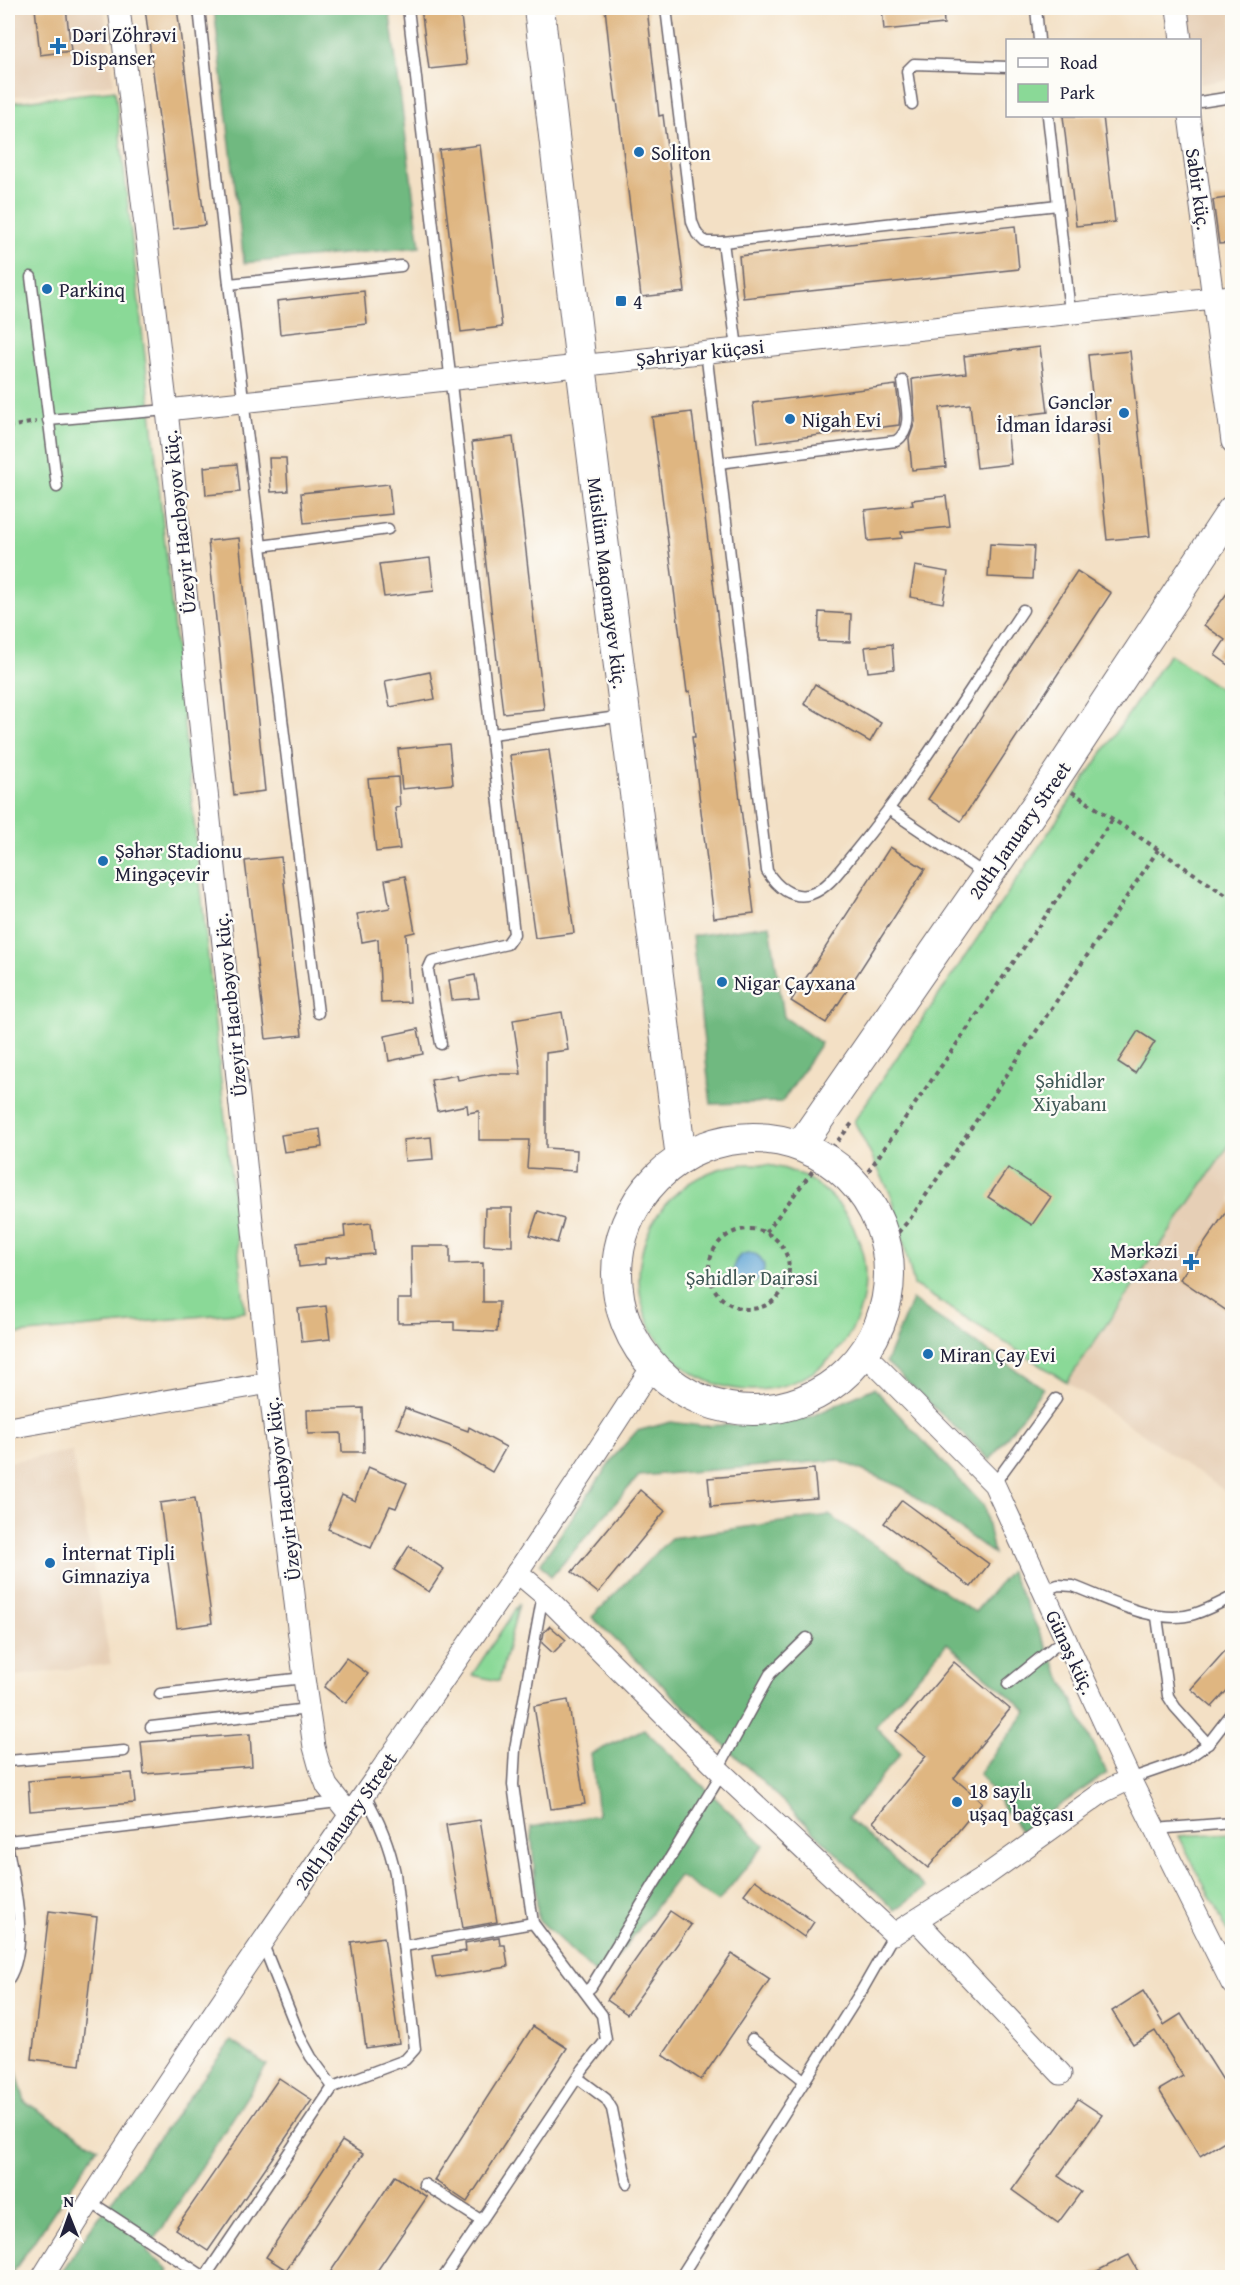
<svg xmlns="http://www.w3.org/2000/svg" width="1240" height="2285" font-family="'Gentium Book Plus',serif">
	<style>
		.built { fill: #e6cfb6 }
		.green { fill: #8ad997; stroke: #567e69; stroke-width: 1.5 }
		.forest { fill: #6fb980; stroke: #486e5e; stroke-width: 1.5 }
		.water { fill: #5fa4d4; stroke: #406388; stroke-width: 1.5 }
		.building { fill: #dfb681 }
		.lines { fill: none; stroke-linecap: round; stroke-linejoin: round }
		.service-casing { stroke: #6b646b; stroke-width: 13 }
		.minor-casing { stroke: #6b646b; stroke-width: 23 }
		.secondary-casing { stroke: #6b646b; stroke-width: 32 }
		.path { stroke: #6b646b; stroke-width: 4; stroke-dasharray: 4.5 4.5; stroke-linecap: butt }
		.service { stroke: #fff; stroke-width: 10 }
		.minor { stroke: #fff; stroke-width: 21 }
		.secondary { stroke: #fff; stroke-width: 30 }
		.poi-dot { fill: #1f6fb2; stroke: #fdfcf7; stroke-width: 2 }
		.labels { text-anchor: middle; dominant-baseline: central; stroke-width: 4.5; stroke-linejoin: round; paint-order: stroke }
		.poi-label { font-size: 20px; fill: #22223b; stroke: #fdfcf7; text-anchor: start }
		.street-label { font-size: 20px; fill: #22223b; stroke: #fdfcf7 }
		.park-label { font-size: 20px; fill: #415957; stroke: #fdfcf7 }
	</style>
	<rect width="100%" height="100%" fill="#fdfcf7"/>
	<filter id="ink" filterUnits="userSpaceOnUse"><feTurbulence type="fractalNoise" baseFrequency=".0167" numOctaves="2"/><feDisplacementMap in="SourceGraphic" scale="12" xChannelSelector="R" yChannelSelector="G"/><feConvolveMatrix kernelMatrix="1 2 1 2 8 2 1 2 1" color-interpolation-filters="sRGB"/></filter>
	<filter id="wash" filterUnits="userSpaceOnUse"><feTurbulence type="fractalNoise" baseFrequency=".008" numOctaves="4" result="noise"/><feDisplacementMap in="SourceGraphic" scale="24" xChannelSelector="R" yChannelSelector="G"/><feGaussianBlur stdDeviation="1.35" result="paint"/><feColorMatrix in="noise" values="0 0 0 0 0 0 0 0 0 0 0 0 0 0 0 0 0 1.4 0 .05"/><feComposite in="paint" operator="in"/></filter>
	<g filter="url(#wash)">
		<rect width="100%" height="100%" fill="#f3e0c5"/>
		<g class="built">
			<path d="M8 8H104L114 84 8 97Z"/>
			<path d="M1173 8H1232V79L1200 84V40H1177Z"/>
			<path d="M1232 1141V1496L1067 1382Z"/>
			<path d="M72 1451 111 1664 8 1677V1462Z"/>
		</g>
		<g class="green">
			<path d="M115 90 151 410 245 1312 8 1335V103Z"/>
			<path d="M1169 654 1232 697V1141L1067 1382 914 1285 892 1197 854 1121Z"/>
			<circle cx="752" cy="1277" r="113"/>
			<path d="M519 1604 499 1681 472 1675Z"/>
			<path d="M1232 1833V1940L1179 1836Z"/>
		</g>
		<g class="forest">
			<path d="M214 8H389L420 247 244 263Z"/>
			<path d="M770 925 784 1017 821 1043 782 1102 711 1104 692 936Z"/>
			<path d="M912 1300 1043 1388 990 1460 886 1362Z"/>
			<path d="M874 1388 984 1506 994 1554 903 1488 838 1460 639 1476 551 1577 540 1564 617 1453 637 1431 671 1422 701 1426 754 1424 808 1418Z"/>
			<path d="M829 1515 975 1612 1010 1571 1107 1773 1021 1832 979 1774 1027 1711 947 1643 875 1726 901 1753 848 1818 925 1888 895 1910 592 1617 671 1538Z"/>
			<path d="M644 1729 764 1845 718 1902 679 1876 601 1979 538 1919 531 1827 598 1815 591 1754Z"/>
			<path d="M8 2041 25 2102 98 2147 9 2278 8 2277Z"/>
			<path d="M231 2041 267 2065 147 2252 169 2270 164 2277 58 2278 88 2232Z"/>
		</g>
		<circle class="water" cx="749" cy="1268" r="15"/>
		<g id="blocks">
			<g class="building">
				<path d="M35 8H66L71 51 40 55Z"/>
				<path d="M145 8H177L205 225 173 229Z"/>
				<path d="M421 8H460L467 65 429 69Z"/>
				<path d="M605 8H647L659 116 663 115 685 292 641 297 617 101H616L611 64Z"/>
				<path d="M882 8H943L944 24 884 30Z"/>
				<path d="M1063 116H1103L1115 222 1076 226Z"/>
				<path d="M480 145 502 327 461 332 439 150Z"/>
				<path d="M1233 197V243L1219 244 1213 200Z"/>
				<path d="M1015 226 1019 269 743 298 739 256Z"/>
				<path d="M364 291 367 324 280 334 277 301Z"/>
				<path d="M1040 347 1048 412 1006 417 1011 464 977 468 970 404 940 408 946 467 912 470 909 439 915 422 912 379 966 373 964 356Z"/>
				<path d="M1130 351 1150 536 1107 540 1088 355Z"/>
				<path d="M896 385 900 414 899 425 758 443 753 403Z"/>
				<path d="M692 412 754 913 714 918 692 737H695L690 691 687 692 652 417Z"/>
				<path d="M513 437 544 709 503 713 472 442Z"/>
				<path d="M269 458H286L288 491 271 492Z"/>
				<path d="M237 464 240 492 206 495 204 467Z"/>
				<path d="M389 484 392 514 304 523 301 493Z"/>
				<path d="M946 496 950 527 901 532 902 538 868 541 865 510 913 505 912 500Z"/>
				<path d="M239 538 265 791 234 795 208 541Z"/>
				<path d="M990 544 1034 546 1032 579 988 577Z"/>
				<path d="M430 558 434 591 384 597 379 564Z"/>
				<path d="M915 566 948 572 943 603 910 597Z"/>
				<path d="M1077 571 1111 593 961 821 928 799Z"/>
				<path d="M1233 585V668L1215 655 1225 640 1204 625Z"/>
				<path d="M819 612 851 614 850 642 818 641Z"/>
				<path d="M892 644 894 669 868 672 865 647Z"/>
				<path d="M430 672 435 699 390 707 385 681Z"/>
				<path d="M815 684 881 723 870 742 804 704Z"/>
				<path d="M449 744 453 784 402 789 398 749Z"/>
				<path d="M549 750 574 933 535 938 510 755Z"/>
				<path d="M398 777 400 807 395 808 400 849 376 852 368 779Z"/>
				<path d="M890 847 925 869 826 1023 791 1001Z"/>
				<path d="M281 857 302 1035 266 1039 245 861Z"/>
				<path d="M405 876 415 932 406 934 410 1002 381 1003 378 939 362 942 357 914 390 908 385 880Z"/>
				<path d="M475 975 479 998 452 1000 449 980Z"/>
				<path d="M562 1012 568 1050 546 1053V1148L577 1150 576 1171 527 1168 529 1140H479V1111L468 1113 467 1105 437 1111 431 1080 457 1075 458 1080 492 1074H521L513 1020Z"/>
				<path d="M418 1029 423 1054 389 1061 385 1036Z"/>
				<path d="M1138 1031 1155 1042 1135 1073 1118 1062Z"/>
				<path d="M320 1129 322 1147 284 1152 281 1135Z"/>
				<path d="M431 1137 433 1159 405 1161 403 1140Z"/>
				<path d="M1008 1168 1051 1197 1032 1225 988 1197Z"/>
				<path d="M1232 1203 1233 1276V1315L1180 1279Z"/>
				<path d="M485 1208H512V1246L484 1245Z"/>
				<path d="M538 1211 564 1219 557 1243 530 1235Z"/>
				<path d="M371 1223 374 1254 325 1258V1264L299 1267 297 1243 345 1237 344 1226Z"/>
				<path d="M411 1246H450V1264L483 1263V1302H499L497 1332 454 1330V1322L398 1323V1299H412Z"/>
				<path d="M326 1306 330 1339 302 1342 298 1309Z"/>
				<path d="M363 1408 364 1452H342L341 1433 308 1434 307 1410Z"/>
				<path d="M405 1408 468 1431 469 1427 506 1447 492 1472 449 1447 397 1428Z"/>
				<path d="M368 1467 407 1483 396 1508 390 1506 371 1548 328 1529 342 1495 355 1501Z"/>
				<path d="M814 1469 817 1498 711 1507 708 1478Z"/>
				<path d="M640 1490 665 1511 598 1593 572 1572Z"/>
				<path d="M195 1498 212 1623 177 1628 160 1503Z"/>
				<path d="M902 1500 989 1564 971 1587 884 1523Z"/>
				<path d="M409 1546 444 1569 429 1592 394 1570Z"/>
				<path d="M550 1626 566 1640 553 1653 542 1643 544 1632Z"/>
				<path d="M1233 1642V1684L1212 1707 1191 1689Z"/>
				<path d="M346 1658 368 1674 346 1703 324 1687Z"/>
				<path d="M954 1662 1010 1709 954 1778 982 1802 928 1868 873 1822 926 1756 896 1731Z"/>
				<path d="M568 1700 585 1804 551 1809 534 1706Z"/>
				<path d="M250 1734 252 1766 144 1774 141 1742Z"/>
				<path d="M132 1773 135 1803 30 1811 28 1781Z"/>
				<path d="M480 1820 497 1922 463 1928 446 1825Z"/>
				<path d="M755 1880 814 1922 804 1937 744 1894Z"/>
				<path d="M49 1911 97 1917 80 2065 32 2059Z"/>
				<path d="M670 1911 691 1925 627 2014 607 2000Z"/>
				<path d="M384 1937 399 2043 366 2048 351 1942Z"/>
				<path d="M499 1937 500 1945H505L508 1967 436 1978 432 1956 466 1951 465 1943Z"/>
				<path d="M732 1954 770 1979 701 2080 663 2055Z"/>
				<path d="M1143 1991 1164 2025 1181 2014 1233 2096V2136L1200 2156 1159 2090 1183 2076 1155 2031 1133 2044 1112 2011Z"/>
				<path d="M533 2026 567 2048 467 2202 434 2180Z"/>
				<path d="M279 2078 312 2100 208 2251 175 2229Z"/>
				<path d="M1078 2099 1102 2115 1058 2176 1081 2192 1058 2223 1012 2190Z"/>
				<path d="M342 2141 363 2154 286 2270 266 2257Z"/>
				<path d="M395 2176 427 2197 373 2277H327Z"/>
				<path d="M1129 2255 1141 2277H1085Z"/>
			</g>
		</g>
	</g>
	<g filter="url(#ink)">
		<use href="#blocks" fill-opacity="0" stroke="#6b646b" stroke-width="1.5"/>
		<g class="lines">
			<defs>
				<g id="service">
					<path d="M199 8 229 284 318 1013"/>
					<path d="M408 8 514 934 507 944 432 961 428 970 441 1044"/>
					<path d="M666 8 692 222 697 234 705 242H723L1058 205"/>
					<path d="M1036 8 1039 40"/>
					<path d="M1200 102 1232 97"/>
					<path d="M912 104 907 71 914 64 1008 67"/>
					<path d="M1048 116 1070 312"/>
					<path d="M723 242 737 348"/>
					<path d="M31 277 57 487"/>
					<path d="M229 284 401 266"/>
					<path d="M706 351 767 871C776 886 792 900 811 894 829 888 842 867 854 853 917 777 968 692 1023 610"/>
					<path d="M48 420 167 410"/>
					<path d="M719 463 896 441C915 429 905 401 903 381"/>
					<path d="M261 546 388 529"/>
					<path d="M492 734 625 716"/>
					<path d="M890 810 986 875"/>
					<path d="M994 1484 1056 1399"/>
					<path d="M1043 1591 1058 1585 1073 1586C1108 1599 1156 1626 1194 1614 1207 1610 1220 1603 1232 1597"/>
					<path d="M1157 1617 1168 1696 1175 1707 1208 1744"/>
					<path d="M1008 1684 1065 1638"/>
					<path d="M160 1694 304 1678"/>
					<path d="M151 1727 308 1709"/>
					<path d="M8 1761 124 1751"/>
					<path d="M718 1769 770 1674 807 1638"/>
					<path d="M1130 1779 1185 1760 1208 1744 1232 1713"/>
					<path d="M1155 1829 1232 1823"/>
					<path d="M8 1841 338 1802"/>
					<path d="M8 1848C14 1886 30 1946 8 1980"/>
					<path d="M404 1946 533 1923"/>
					<path d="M586 1991 591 1987 722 1773"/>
					<path d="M752 2039 805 2081"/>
					<path d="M578 2078 606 2099 612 2109 627 2183"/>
					<path d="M333 2087 405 2060 415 2049 395 1873C389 1843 379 1820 364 1794"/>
					<path d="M424 2184 482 2221"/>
					<path d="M89 2201 206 2278"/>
					<path d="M205 2277 333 2087 311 2057 300 2037 262 1942"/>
					<path d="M443 2278 583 2069 606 2040 602 2015 533 1923 513 1785 515 1749 543 1594"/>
					<path d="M680 2278 862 1990 894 1934"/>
				</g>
				<g id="minor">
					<path d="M119 8 167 410 269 1383 304 1678 314 1747 319 1765 327 1786 350 1815"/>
					<path d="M1177 8 1181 40"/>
					<path d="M1189 116 1232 442"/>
					<path d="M167 410 1232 296"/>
					<path d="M865 1354 994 1484 1130 1779 1232 1984"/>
					<path d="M8 1428 269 1383"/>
					<path d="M517 1572 543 1594 722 1773 894 1934 981 1879 1103 1792 1130 1779"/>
					<path d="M917 1921 1061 2074"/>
					<path d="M42 2278C190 2037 357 1808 516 1574 562 1506 607 1436 652 1367"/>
				</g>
				<g id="secondary">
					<path d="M539 8 581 365 681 1158"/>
					<circle cx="753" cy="1274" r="136"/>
					<path d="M800 1146 1054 780 1232 511"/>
				</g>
			</defs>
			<use href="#service" class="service-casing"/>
			<use href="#minor" class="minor-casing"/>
			<use href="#secondary" class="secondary-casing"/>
			<g class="path">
				<path d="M8 427 36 422"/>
				<path d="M1072 792 1232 899"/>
				<path d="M826 1155 854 1121"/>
				<path d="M858 1186 1113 819"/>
				<circle cx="749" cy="1269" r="40"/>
				<path d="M766 1232 817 1165"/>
				<path d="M886 1246 910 1219 1158 850"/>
			</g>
			<use href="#service" class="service"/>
			<use href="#minor" class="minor"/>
			<use href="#secondary" class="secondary"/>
		</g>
	</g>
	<g class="poi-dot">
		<path d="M55 37h6v6h6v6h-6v6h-6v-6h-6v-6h6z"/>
		<circle cx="639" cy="152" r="6"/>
		<circle cx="47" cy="289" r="6"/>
		<rect x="615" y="295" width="12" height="12" rx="3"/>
		<circle cx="1124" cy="413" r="6"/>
		<circle cx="790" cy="419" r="6"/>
		<circle cx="103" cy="861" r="6"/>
		<circle cx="722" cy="982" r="6"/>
		<path d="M1188 1253h6v6h6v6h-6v6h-6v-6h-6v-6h6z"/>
		<circle cx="928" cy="1354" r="6"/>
		<circle cx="50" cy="1563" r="6"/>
		<circle cx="957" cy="1802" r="6"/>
	</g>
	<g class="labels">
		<g class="poi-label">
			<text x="72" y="34">Dəri Zöhrəvi<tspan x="72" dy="23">Dispanser</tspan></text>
			<text x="651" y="152">Soliton</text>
			<text x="59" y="289">Parkinq</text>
			<text x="633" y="301">4</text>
			<text x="1112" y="401" text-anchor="end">Gənclər<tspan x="1112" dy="23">İdman İdarəsi</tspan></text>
			<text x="802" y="419">Nigah Evi</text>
			<text x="115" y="850">Şəhər Stadionu<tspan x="115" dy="23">Mingəçevir</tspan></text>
			<text x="734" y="982">Nigar Çayxana</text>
			<text x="1178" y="1250" text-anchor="end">Mərkəzi<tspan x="1178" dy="23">Xəstəxana</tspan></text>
			<text x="940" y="1354">Miran Çay Evi</text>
			<text x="62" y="1552">İnternat Tipli<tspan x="62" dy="23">Gimnaziya</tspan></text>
			<text x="969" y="1790">18 saylı<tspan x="969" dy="23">uşaq bağçası</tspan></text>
		</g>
		<g class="street-label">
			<text transform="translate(1199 189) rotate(82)">Sabir küç.</text>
			<text transform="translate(700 352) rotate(-6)">Şəhriyar küçəsi</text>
			<text transform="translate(179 522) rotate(-96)">Üzeyir Hacıbəyov küç.</text>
			<text transform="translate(608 583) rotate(83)">Müslüm Maqomayev küç.</text>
			<text transform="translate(1019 830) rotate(-55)">20th January Street</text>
			<text transform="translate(230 1005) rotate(-96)">Üzeyir Hacıbəyov küç.</text>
			<text transform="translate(282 1489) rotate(-97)">Üzeyir Hacıbəyov küç.</text>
			<text transform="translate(1071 1652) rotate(65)">Günəş küç.</text>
			<text transform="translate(345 1821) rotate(-55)">20th January Street</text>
		</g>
		<g class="park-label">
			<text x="1070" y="1080">Şəhidlər<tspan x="1070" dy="23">Xiyabanı</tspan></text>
			<text x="752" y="1277">Şəhidlər Dairəsi</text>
		</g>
	</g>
	<rect width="1240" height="2285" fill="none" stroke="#fdfcf7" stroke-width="30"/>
	<rect x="1006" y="39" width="195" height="78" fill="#fdfcf7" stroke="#a5a5ac" stroke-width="1.5"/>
	<rect x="1018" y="58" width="30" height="9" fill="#ffffff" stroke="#a5a5ac" stroke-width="1.5"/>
	<text x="1060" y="69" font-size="18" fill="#22223b">Road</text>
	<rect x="1018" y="84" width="30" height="18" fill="#8ad997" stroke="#a5a5ac" stroke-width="1.5"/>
	<text x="1060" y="99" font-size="18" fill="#22223b">Park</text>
	<g transform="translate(69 2216) rotate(359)" stroke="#fdfcf7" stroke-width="4.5" paint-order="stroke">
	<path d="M0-4.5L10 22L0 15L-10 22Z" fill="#22223b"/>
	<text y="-9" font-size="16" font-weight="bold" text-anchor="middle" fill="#22223b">N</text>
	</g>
</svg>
